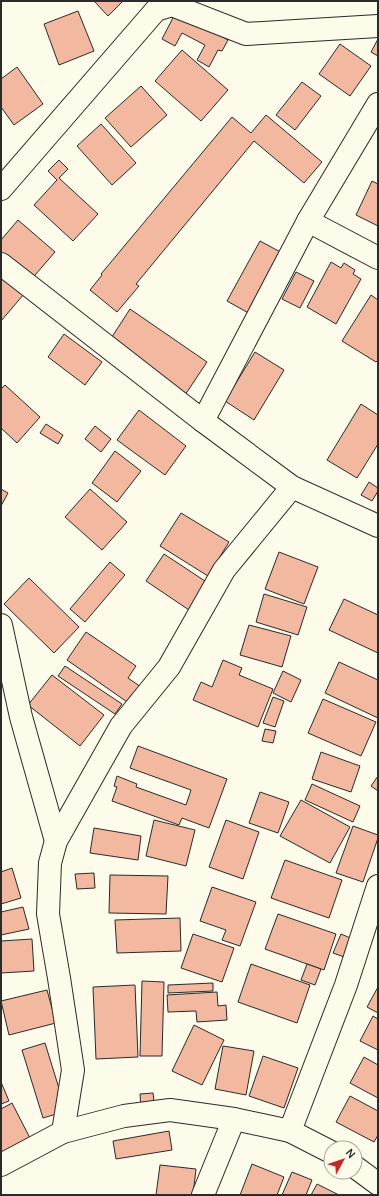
<svg xmlns="http://www.w3.org/2000/svg" width="379" height="1196" font-family="Manrope,sans-serif">
	<style>
		.building { fill: #f2b8a0; stroke: #2b2b2b }
		.lines { fill: none; stroke-linecap: round; stroke-linejoin: round }
		.minor-casing { stroke: #2b2b2b; stroke-width: 24 }
		.minor { stroke: #fdfbea; stroke-width: 22 }
	</style>
	<rect width="100%" height="100%" fill="#fdfbea"/>
	<g class="building">
		<path d="M94 1H123L108 16Z"/>
		<path d="M78 11 94 51 59 65 44 24Z"/>
		<path d="M176 12 228 40 222 51 218 50 209 67 197 60 205 45 182 33 175 46 162 39Z"/>
		<path d="M378 39V56L371 52Z"/>
		<path d="M340 44 371 66 350 96 319 74Z"/>
		<path d="M182 50 228 90 201 121 155 81Z"/>
		<path d="M17 67 43 104 14 125 1 107V79Z"/>
		<path d="M302 82 321 96 295 130 276 115Z"/>
		<path d="M141 86 167 115 131 147 105 118Z"/>
		<path d="M266 115 322 162 304 183 254 141 136 284 139 286 117 312 90 290 102 275 101 274 232 117 251 133Z"/>
		<path d="M101 124 136 163 112 185 77 146Z"/>
		<path d="M59 160 68 169 59 178 98 214 73 241 34 205 57 180 48 171Z"/>
		<path d="M372 181 378 184V226L356 215Z"/>
		<path d="M18 220 55 252 29 282 1 258V240Z"/>
		<path d="M260 241 286 255 254 316 227 301Z"/>
		<path d="M331 262 341 268 344 263 355 270 353 274 361 279 336 324 307 307Z"/>
		<path d="M296 272 314 281 300 308 282 299Z"/>
		<path d="M1 274 24 294 1 321Z"/>
		<path d="M371 295 378 300V360L376 362 342 341Z"/>
		<path d="M130 309 207 362 185 395 108 343Z"/>
		<path d="M64 334 102 362 85 385 48 357Z"/>
		<path d="M255 352 284 370 254 420 225 401Z"/>
		<path d="M5 385 40 417 17 443 1 428V389Z"/>
		<path d="M361 404 378 415V444L357 478 327 460Z"/>
		<path d="M139 410 186 446 165 475 117 440Z"/>
		<path d="M46 424 63 435 58 444 40 433Z"/>
		<path d="M95 426 111 439 101 452 85 439Z"/>
		<path d="M115 451 141 471 117 502 92 483Z"/>
		<path d="M369 482 378 488V491L372 501 361 495Z"/>
		<path d="M1 489 8 493 1 506Z"/>
		<path d="M90 489 127 522 102 550 65 517Z"/>
		<path d="M181 513 229 542 208 576 160 546Z"/>
		<path d="M279 552 318 567 304 604 265 589Z"/>
		<path d="M164 554 208 583 189 610 146 581Z"/>
		<path d="M110 562 125 575 85 622 70 609Z"/>
		<path d="M29 578 79 627 54 653 4 604Z"/>
		<path d="M264 594 307 607 298 635 256 622Z"/>
		<path d="M344 599 378 615V653L329 630Z"/>
		<path d="M249 625 291 636 282 667 240 655Z"/>
		<path d="M86 632 136 666 128 678 141 687 130 704 67 660Z"/>
		<path d="M223 660 242 668 239 675 273 689 258 727 193 700 201 682 212 687Z"/>
		<path d="M339 662 378 680V718L325 693Z"/>
		<path d="M65 666 122 704 115 714 58 676Z"/>
		<path d="M283 671 301 680 291 702 273 693Z"/>
		<path d="M52 675 104 715 80 746 28 705Z"/>
		<path d="M273 697 284 701 275 727 263 723Z"/>
		<path d="M323 699 376 722 361 756 308 733Z"/>
		<path d="M265 729 276 731 273 743 262 741Z"/>
		<path d="M138 746 227 779 209 828 182 818 179 825 112 801 117 787 114 786 117 776 137 784 136 787 186 805 191 790 130 768Z"/>
		<path d="M321 752 360 766 351 792 312 779Z"/>
		<path d="M378 776V791L371 786Z"/>
		<path d="M312 784 360 806 353 822 305 800Z"/>
		<path d="M260 792 289 802 278 833 249 823Z"/>
		<path d="M301 800 350 827 330 863 280 836Z"/>
		<path d="M154 820 195 830 186 866 146 856Z"/>
		<path d="M226 820 259 832 243 879 209 867Z"/>
		<path d="M353 826 378 835V838L363 882 336 873Z"/>
		<path d="M94 828 141 836 138 860 90 853Z"/>
		<path d="M285 860 342 880 329 918 271 898Z"/>
		<path d="M12 868 21 898 1 904V872Z"/>
		<path d="M94 873 95 888 77 889 75 874Z"/>
		<path d="M110 875 168 876 166 914 109 913Z"/>
		<path d="M212 887 256 902 240 946 222 940 226 930 200 921Z"/>
		<path d="M23 907 29 929 1 935V912Z"/>
		<path d="M278 914 336 934 324 970 265 949Z"/>
		<path d="M180 918 181 951 117 953 115 920Z"/>
		<path d="M193 934 234 948 222 982 181 968Z"/>
		<path d="M341 934 355 940 347 958 333 953Z"/>
		<path d="M32 939 34 971 1 973V941Z"/>
		<path d="M251 964 310 985 297 1023 238 1002Z"/>
		<path d="M307 964 321 969 315 985 301 980Z"/>
		<path d="M142 981 164 982 162 1056H140Z"/>
		<path d="M213 983V991L168 993V985Z"/>
		<path d="M135 985 138 1057 96 1059 93 987Z"/>
		<path d="M378 987V1013L367 1007Z"/>
		<path d="M47 990 56 1023 9 1035 1 1001Z"/>
		<path d="M217 992 218 1006 226 1005 227 1020 197 1022 196 1011 168 1012 167 995Z"/>
		<path d="M373 1016 378 1019V1050L360 1041Z"/>
		<path d="M194 1025 224 1040 202 1085 172 1071Z"/>
		<path d="M45 1043 66 1111 43 1118 22 1050Z"/>
		<path d="M223 1046 254 1051 246 1095 215 1089Z"/>
		<path d="M263 1056 298 1068 284 1108 249 1096Z"/>
		<path d="M364 1057 378 1065V1098L350 1083Z"/>
		<path d="M1 1082 9 1101 1 1104Z"/>
		<path d="M153 1093 155 1109 141 1110 140 1094Z"/>
		<path d="M350 1096 378 1111V1135L374 1142 336 1122Z"/>
		<path d="M12 1103 31 1140 1 1156V1109Z"/>
		<path d="M169 1131 172 1150 116 1159 113 1141Z"/>
		<path d="M252 1164 284 1177 277 1195H240Z"/>
		<path d="M160 1165 196 1169 193 1195H156Z"/>
		<path d="M292 1172 312 1180 306 1195H282Z"/>
		<path d="M317 1184 339 1195H311Z"/>
	</g>
	<g class="lines">
		<defs>
			<g id="minor">
				<path d="M1 189 156 10 172 5 246 34 378 26"/>
				<path d="M308 221 378 258"/>
				<path d="M1 264 203 421 292 487 378 526"/>
				<path d="M203 421 308 221 378 104"/>
				<path d="M1 625 21 717 56 841"/>
				<path d="M290 1131 346 985 378 886"/>
				<path d="M63 1132 73 1070 59 978 48 914 50 863 56 841 121 726 169 667 224 570 292 487"/>
				<path d="M1 1165 63 1132 124 1116 170 1110 234 1119 290 1131 331 1152"/>
				<path d="M355 1167 378 1184"/>
				<path d="M203 1195 234 1119"/>
			</g>
		</defs>
		<use href="#minor" class="minor-casing"/>
		<use href="#minor" class="minor"/>
	</g>
	<rect width="379" height="1196" fill="none" stroke="#2b2b2b" stroke-width="4"/>
	<g transform="translate(343 1160) rotate(50)"><circle r="19" fill="#fdfbea" stroke="#a9a89e"/>
	<path d="M0-3L7 15L0 10L-7 15Z" fill="#c62828"/>
	<text y="-6" font-size="11" font-weight="bold" text-anchor="middle" fill="#2b2b2b">N</text>
	</g>
</svg>
